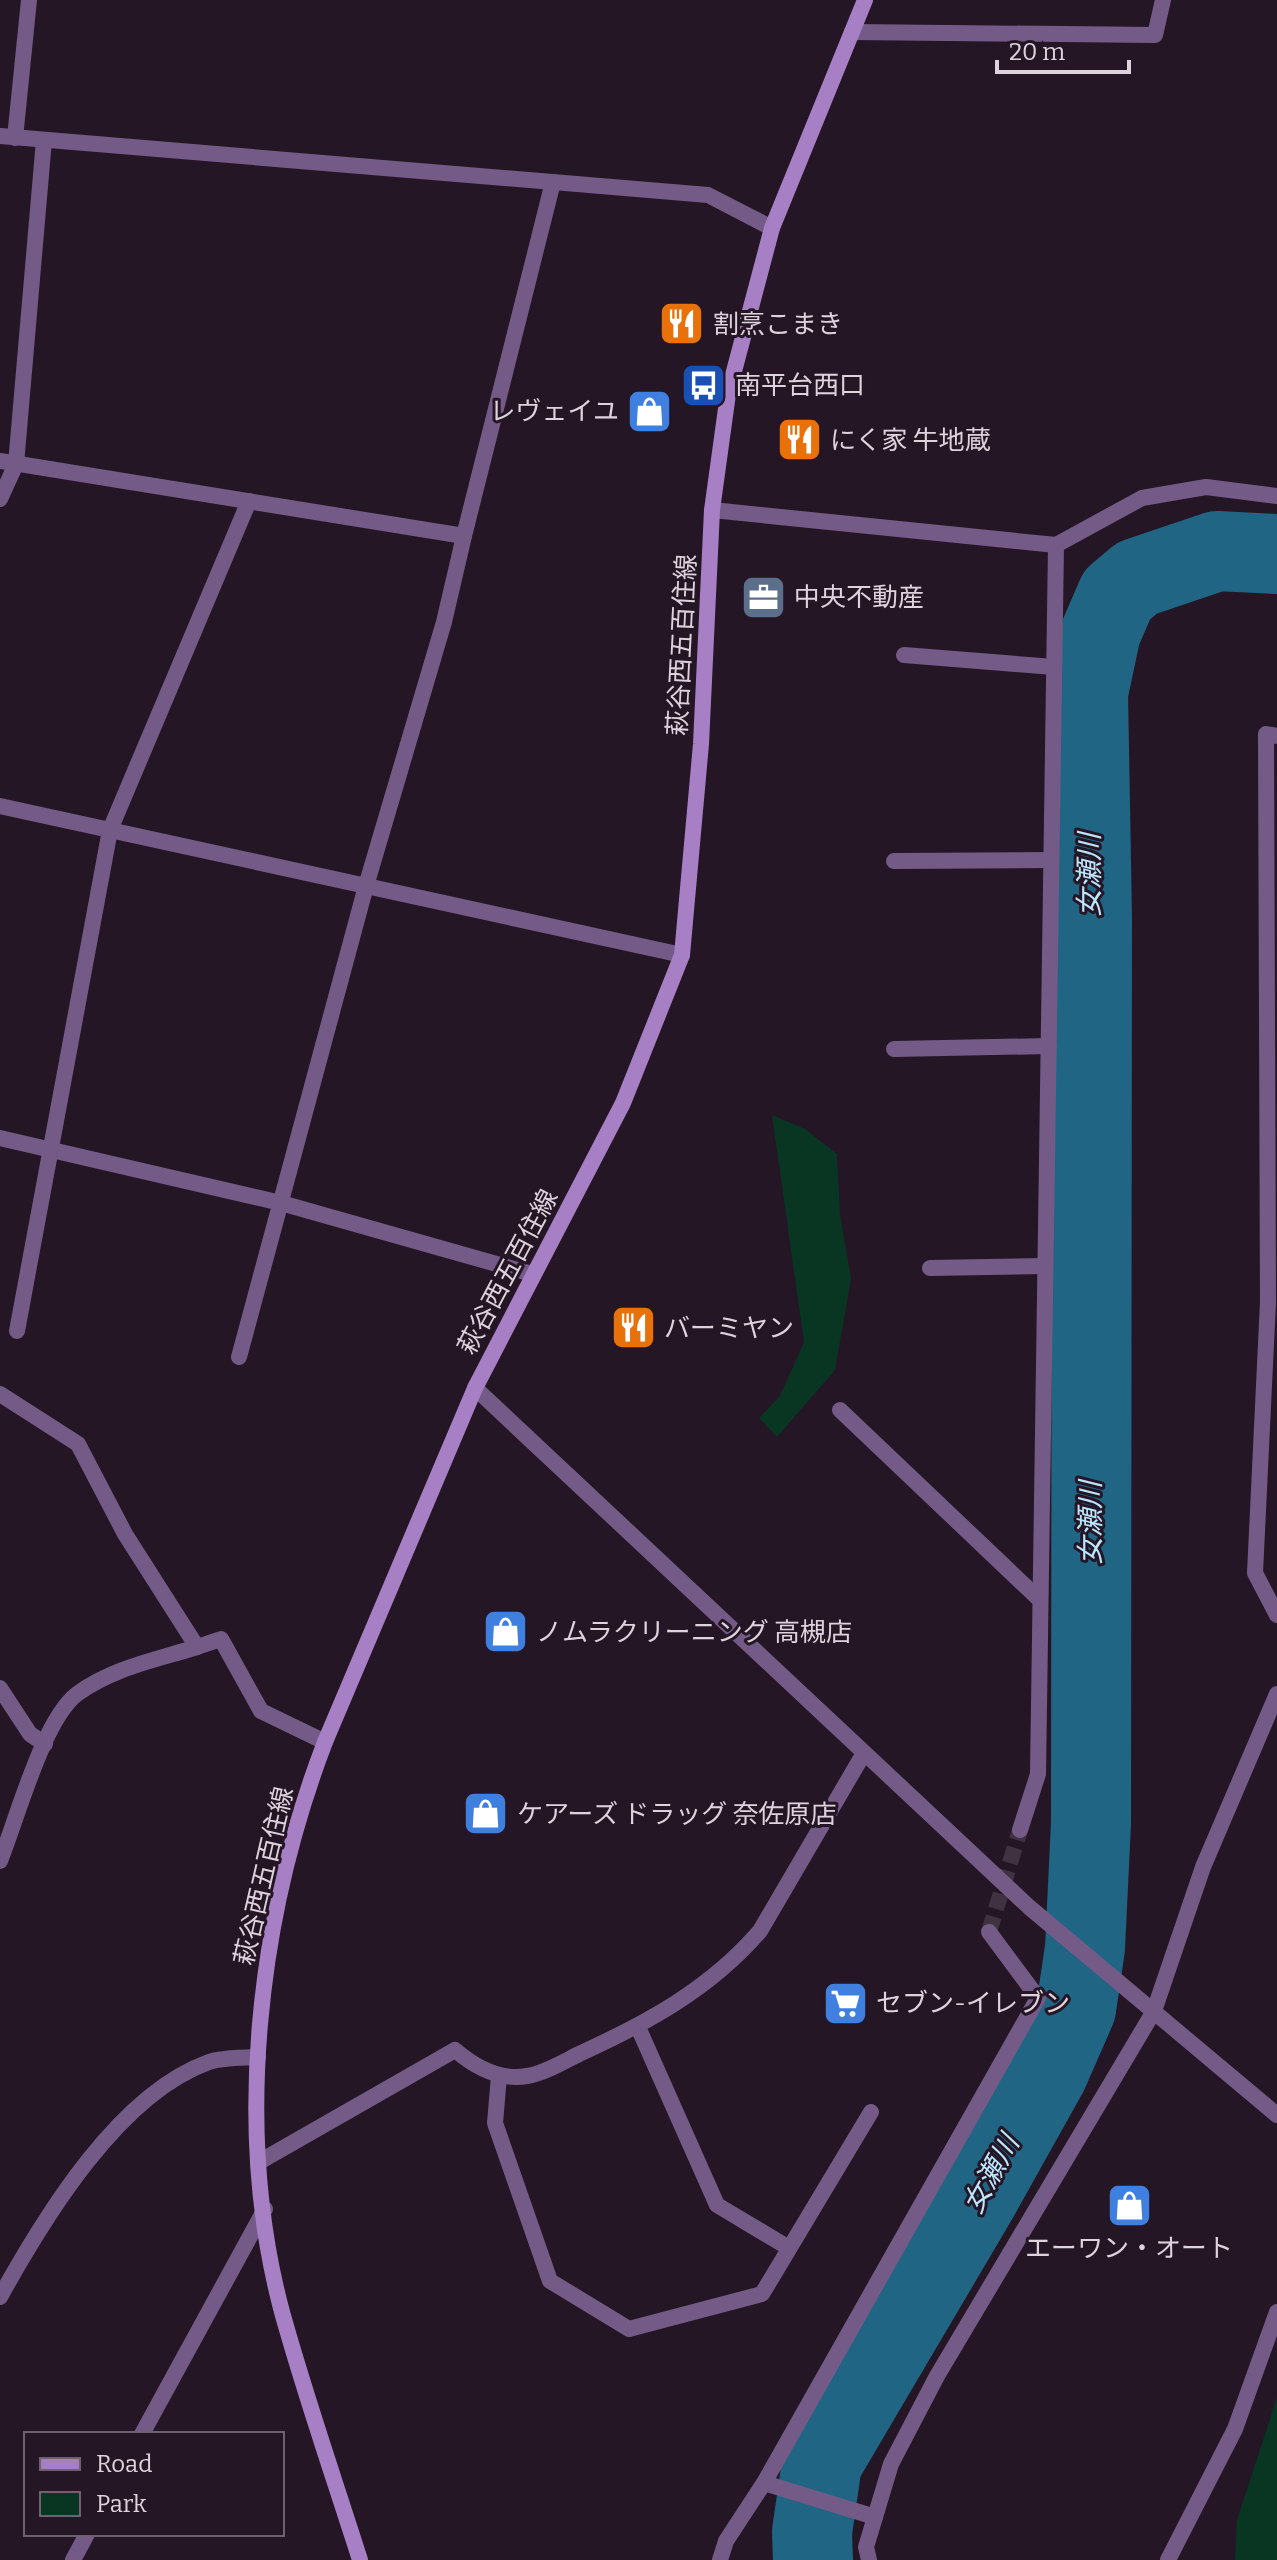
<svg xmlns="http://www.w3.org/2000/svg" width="1277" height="2560" font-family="Bitter,'Noto Sans JP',serif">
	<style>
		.green { fill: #093523 }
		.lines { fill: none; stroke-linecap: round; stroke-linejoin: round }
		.river { stroke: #216584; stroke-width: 80 }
		.minor-tunnel { stroke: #413241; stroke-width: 16; stroke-dasharray: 16 8; stroke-linecap: butt }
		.minor { stroke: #745b87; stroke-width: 16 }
		.tertiary { stroke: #745b87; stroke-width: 16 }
		.secondary { stroke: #a77fc5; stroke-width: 16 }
		.labels { text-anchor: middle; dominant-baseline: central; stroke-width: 6; stroke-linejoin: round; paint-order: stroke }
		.poi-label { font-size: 26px; fill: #ded2dd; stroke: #251625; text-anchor: start }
		.street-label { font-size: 26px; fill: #ded2dd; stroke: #251625 }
		.water-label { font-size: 28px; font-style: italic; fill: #bce6fc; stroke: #251625 }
	</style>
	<rect width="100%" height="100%" fill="#251625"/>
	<g class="green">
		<path d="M772 1115 805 1129 837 1154 840 1214 851 1279 835 1370 777 1437 759 1418 780 1396 804 1342Z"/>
		<path d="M1277 2397V2560H1235L1237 2520Z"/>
	</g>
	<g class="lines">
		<path class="river" d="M813 2560 812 2532 822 2463 977 2200 1048 2073 1076 2009 1085 1948 1091 1823 1092 918 1088 693 1101 632 1117 595 1137 578 1217 551 1277 554"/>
		<path class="minor-tunnel" d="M989 1932 1020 1830"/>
		<g class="minor">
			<path d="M852 32 1155 35 1163 0"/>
			<path d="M15 138 29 0"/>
			<path d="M0 461 464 536 444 622 366 886 239 1357"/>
			<path d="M0 499 16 464 44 140"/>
			<path d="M712 510 1056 545 1142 498 1206 487 1277 496"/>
			<path d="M464 536 553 182"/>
			<path d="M904 655 1054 667"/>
			<path d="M1277 736 1266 734 1268 1302 1255 1573 1277 1615"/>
			<path d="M0 806 682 955"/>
			<path d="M894 861 1051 860"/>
			<path d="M894 1049 1049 1046"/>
			<path d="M0 1138 281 1203 532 1274"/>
			<path d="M930 1268 1045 1266"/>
			<path d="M17 1331 110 830 249 501"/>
			<path d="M0 1394 78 1444 125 1534 197 1647 221 1639 261 1711 325 1742"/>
			<path d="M840 1410 1040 1600"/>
			<path d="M0 1688 30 1734 45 1744"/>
			<path d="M1020 1830 1038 1774 1056 545"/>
			<path d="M0 1861C17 1819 43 1720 77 1694 112 1668 156 1660 197 1647"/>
			<path d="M638 2027 717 2205 789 2248"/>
			<path d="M499 2076 495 2123 550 2281 629 2329 762 2294 871 2112"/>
			<path d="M259 2162 455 2050C475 2067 499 2081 527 2076 545 2073 563 2062 579 2054 647 2023 710 1989 760 1931L864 1753"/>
			<path d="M0 2297C45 2216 119 2094 209 2062 224 2057 243 2058 258 2057"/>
			<path d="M142 2434 265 2209"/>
			<path d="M764 2483 875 2517"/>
			<path d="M73 2560 87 2534"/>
			<path d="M720 2560 726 2541 764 2483 1038 1998 989 1932"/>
			<path d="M869 2560 866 2547 891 2464 937 2376 1154 2011 1203 1867 1277 1694"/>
			<path d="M1168 2560 1235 2429 1277 2312"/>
		</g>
		<g class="tertiary">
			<path d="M0 136 708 195 772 228"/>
			<path d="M475 1388 1029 1907 1277 2115"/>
		</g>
		<path class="secondary" d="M360 2560C334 2478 305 2395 282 2312 233 2129 258 1917 325 1742L475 1388 623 1103 682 955 701 744 712 510 728 394 772 228 865 0"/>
	</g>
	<defs>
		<symbol id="restaurant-square" viewBox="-11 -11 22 22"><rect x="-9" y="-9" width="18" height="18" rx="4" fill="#e8710a" stroke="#251625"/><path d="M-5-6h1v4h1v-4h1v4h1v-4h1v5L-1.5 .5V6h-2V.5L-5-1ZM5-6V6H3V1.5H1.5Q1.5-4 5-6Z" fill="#fff"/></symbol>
		<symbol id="bus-square" viewBox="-11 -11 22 22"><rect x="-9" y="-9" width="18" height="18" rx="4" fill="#1a4fb4" stroke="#251625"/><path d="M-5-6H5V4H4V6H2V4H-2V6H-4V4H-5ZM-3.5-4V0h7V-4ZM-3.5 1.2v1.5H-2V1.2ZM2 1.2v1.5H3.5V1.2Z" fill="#fff"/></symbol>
		<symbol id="shop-square" viewBox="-11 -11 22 22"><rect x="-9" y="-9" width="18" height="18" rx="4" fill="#3f7fe0" stroke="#251625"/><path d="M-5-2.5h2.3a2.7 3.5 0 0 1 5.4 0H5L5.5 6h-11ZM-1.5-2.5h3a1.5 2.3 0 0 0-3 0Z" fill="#fff"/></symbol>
		<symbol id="office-square" viewBox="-11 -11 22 22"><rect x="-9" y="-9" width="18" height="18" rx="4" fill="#5c6f8a" stroke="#251625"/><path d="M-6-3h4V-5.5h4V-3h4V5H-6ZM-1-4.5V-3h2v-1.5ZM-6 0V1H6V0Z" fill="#fff"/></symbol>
		<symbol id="supermarket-square" viewBox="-11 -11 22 22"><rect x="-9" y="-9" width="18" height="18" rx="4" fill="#3f7fe0" stroke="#251625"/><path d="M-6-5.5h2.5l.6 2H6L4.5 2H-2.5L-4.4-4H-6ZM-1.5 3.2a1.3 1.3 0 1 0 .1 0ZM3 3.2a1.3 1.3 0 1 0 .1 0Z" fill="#fff"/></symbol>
	</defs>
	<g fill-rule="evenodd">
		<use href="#restaurant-square" x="656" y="298" width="51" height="51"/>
		<use href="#bus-square" x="678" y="360" width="51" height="51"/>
		<use href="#shop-square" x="624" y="386" width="51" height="51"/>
		<use href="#restaurant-square" x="774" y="414" width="51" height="51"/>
		<use href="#office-square" x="738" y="572" width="51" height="51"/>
		<use href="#restaurant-square" x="608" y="1302" width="51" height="51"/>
		<use href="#shop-square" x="480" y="1606" width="51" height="51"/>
		<use href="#shop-square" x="460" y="1788" width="51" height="51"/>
		<use href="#supermarket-square" x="820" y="1978" width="51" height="51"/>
		<use href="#shop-square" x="1104" y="2180" width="51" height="51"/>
	</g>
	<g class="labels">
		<g class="poi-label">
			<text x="713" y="324">割烹こまき</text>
			<text x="735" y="385">南平台西口</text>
			<text x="619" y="411" text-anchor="end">レヴェイユ</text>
			<text x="830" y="440">にく家 牛地蔵</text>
			<text x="794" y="597">中央不動産</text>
			<text x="664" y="1328">バーミヤン</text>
			<text x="536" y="1632">ノムラクリーニング 高槻店</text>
			<text x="517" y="1814">ケアーズ ドラッグ 奈佐原店</text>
			<text x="876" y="2003">セブン-イレブン</text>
			<text x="1129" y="2248" text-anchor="middle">エーワン・オート</text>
		</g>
		<g class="street-label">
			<text transform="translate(682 645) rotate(-87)">萩谷西五百住線</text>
			<text transform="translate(508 1272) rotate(-62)">萩谷西五百住線</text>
			<text transform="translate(264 1876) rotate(-77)">萩谷西五百住線</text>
		</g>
		<g class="water-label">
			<text transform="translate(1089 875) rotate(-90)">女瀬川</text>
			<text transform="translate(1090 1523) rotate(-90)">女瀬川</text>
			<text transform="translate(991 2174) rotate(-61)">女瀬川</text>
		</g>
	</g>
	<rect x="24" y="2432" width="260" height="104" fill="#251625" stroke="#6f616f" stroke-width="2"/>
	<rect x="40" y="2458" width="40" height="12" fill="#a77fc5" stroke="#6f616f" stroke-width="2"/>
	<text x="96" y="2472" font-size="24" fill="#ded2dd">Road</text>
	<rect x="40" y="2492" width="40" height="24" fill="#093523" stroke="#6f616f" stroke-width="2"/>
	<text x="96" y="2512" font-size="24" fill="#ded2dd">Park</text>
	<path d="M997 60v12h132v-12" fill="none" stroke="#ded2dd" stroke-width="4"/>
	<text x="1009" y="60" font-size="24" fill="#ded2dd" stroke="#251625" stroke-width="6" paint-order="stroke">20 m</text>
</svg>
